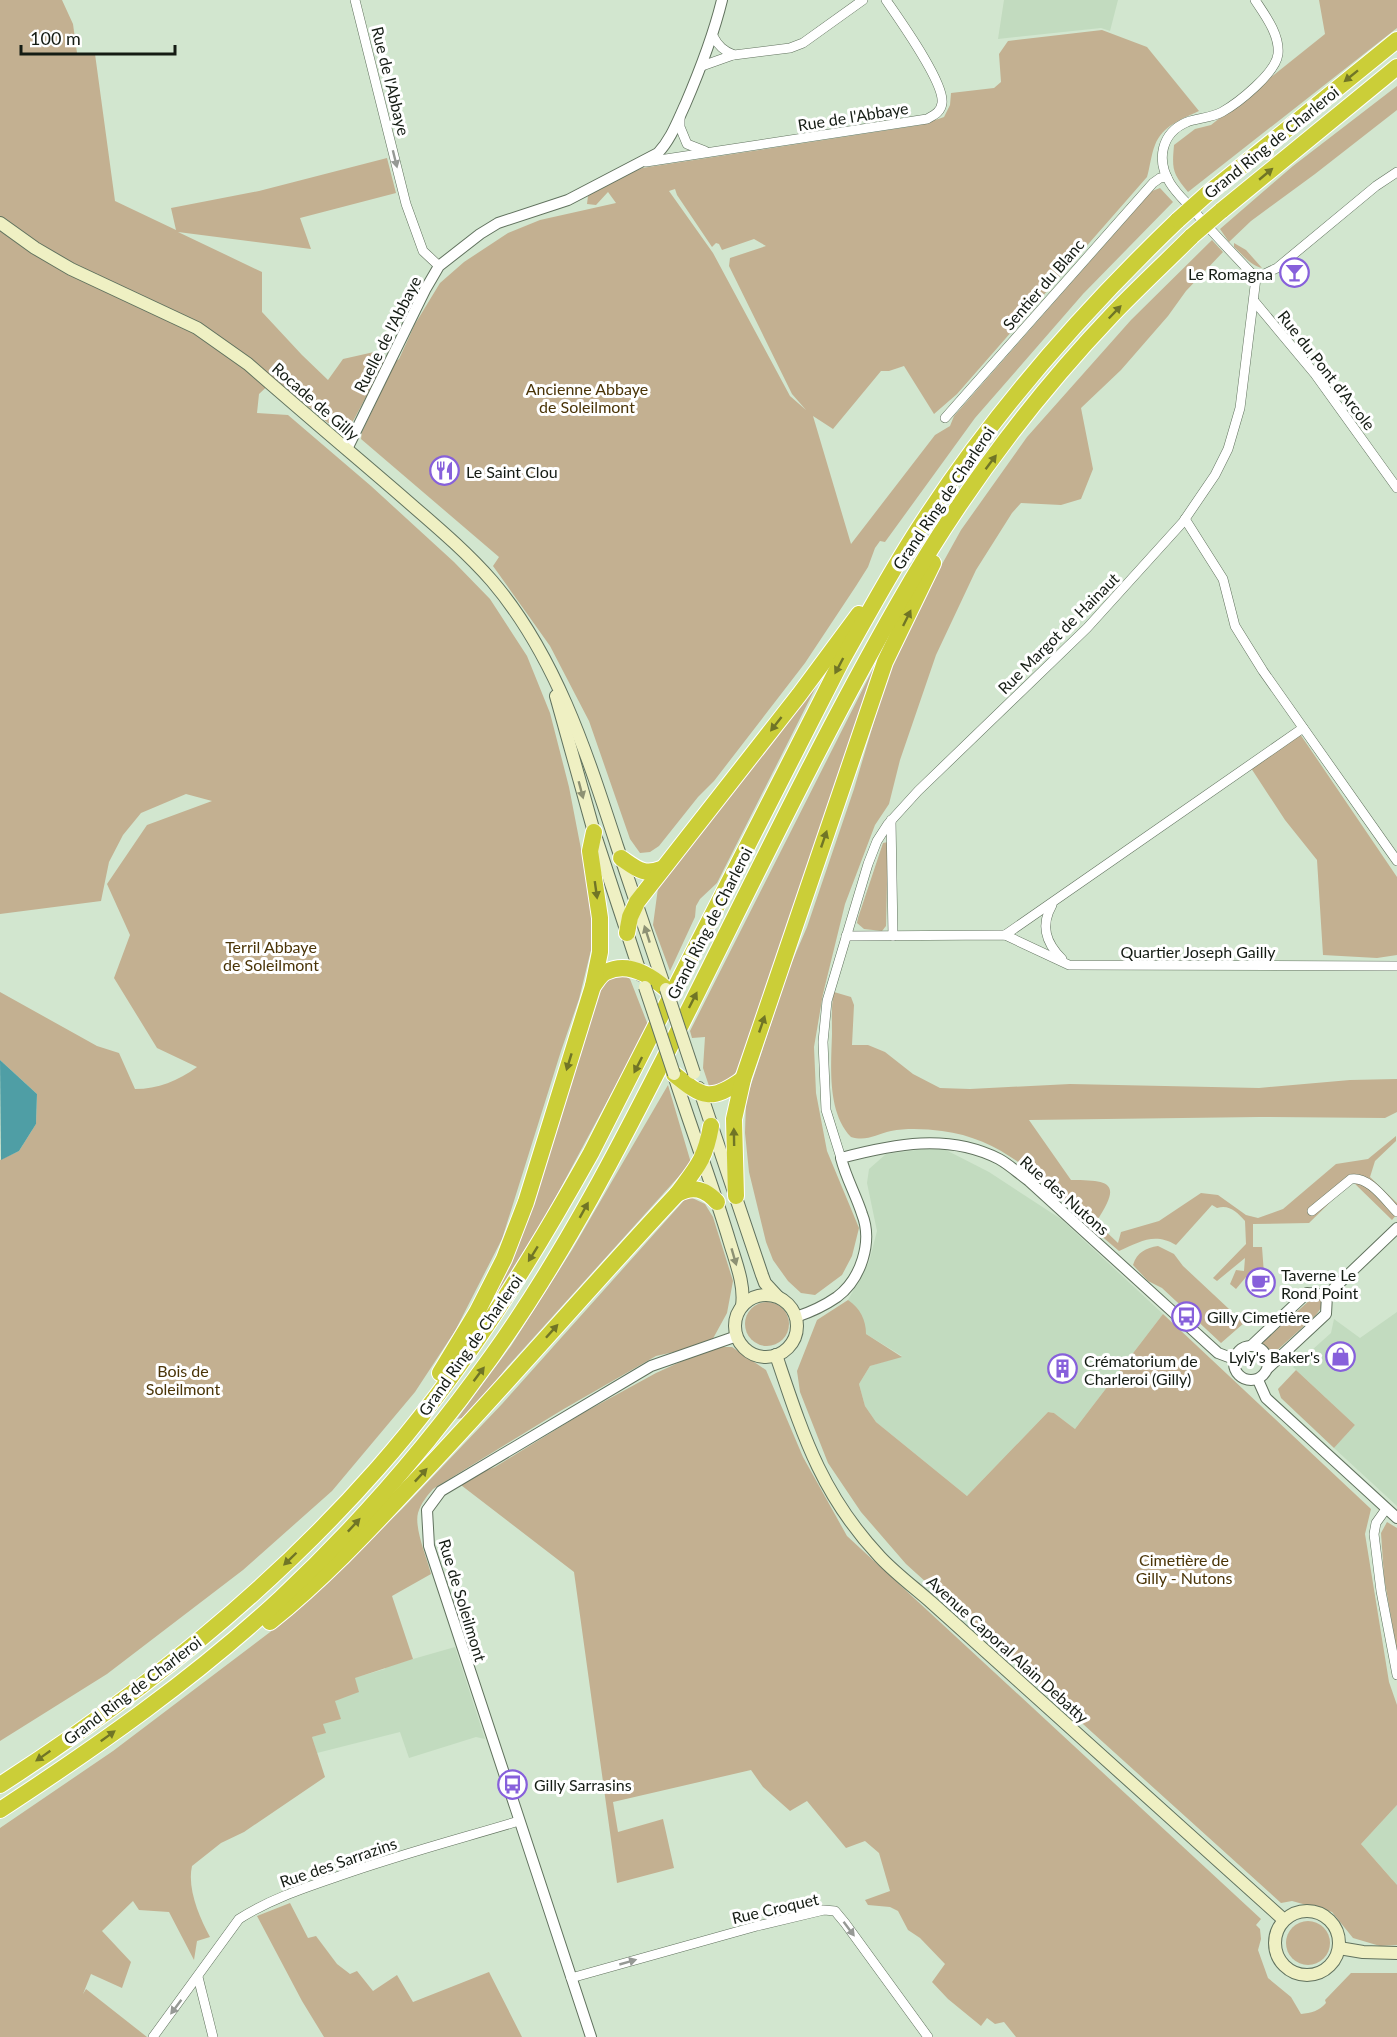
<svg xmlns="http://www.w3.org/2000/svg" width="1397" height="2037" font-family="Lato,sans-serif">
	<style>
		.built { fill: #c2dbbf }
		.green { fill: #c3b091; fill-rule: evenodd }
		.water { fill: #4f9ea5 }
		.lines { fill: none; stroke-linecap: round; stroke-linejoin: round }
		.minor-casing { stroke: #61725e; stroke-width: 10 }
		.tertiary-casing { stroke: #61725e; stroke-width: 12 }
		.secondary-casing { stroke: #61725e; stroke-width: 14 }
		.motorway-casing { stroke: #fff; stroke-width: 18 }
		.minor { stroke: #fff; stroke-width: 9 }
		.tertiary { stroke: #fff; stroke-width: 10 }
		.secondary { stroke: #eff0c3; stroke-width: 12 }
		.motorway { stroke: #cbce38; stroke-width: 16 }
		.secondary-bridge-casing { stroke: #61725e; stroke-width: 14; stroke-linecap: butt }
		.motorway-bridge-casing { stroke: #fff; stroke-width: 18; stroke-linecap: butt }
		.secondary-bridge { stroke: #eff0c3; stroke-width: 12 }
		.motorway-bridge { stroke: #cbce38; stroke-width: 16 }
		.oneway { fill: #707526 }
		.oneway2 { fill: #969995 }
		.oneway3 { fill: #8d9174 }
		.labels { text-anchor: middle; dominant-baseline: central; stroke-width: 6; stroke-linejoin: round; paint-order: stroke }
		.street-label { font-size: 16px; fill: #151c14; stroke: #fff }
		.poi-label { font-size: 16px; fill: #151c14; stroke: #fff; text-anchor: start }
		.park-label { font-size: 16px; fill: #4a3407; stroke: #fff }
	</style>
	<rect width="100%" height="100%" fill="#d2e6cf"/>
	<g class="built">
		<path d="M1004 0H1118L1110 31 1101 28 998 39Z"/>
		<path d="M940 1147 989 1172 1061 1219 1163 1314 1075 1429 1054 1413 1048 1412 967 1496 876 1422 865 1406 859 1384 870 1366 902 1356 866 1334 848 1300 869 1262 877 1231 867 1183 869 1169 886 1154Z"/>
		<path d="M1397 1312V1506L1334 1448 1355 1425 1293 1367 1331 1333 1334 1319 1360 1338Z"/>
		<path d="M455 1647 485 1739 476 1737 409 1758 400 1732 317 1753 312 1737 325 1733 323 1724 335 1701 354 1678 385 1669V1667Z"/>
		<path d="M1397 1805V1885L1396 1886 1392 1879 1361 1844Z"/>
	</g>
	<g class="green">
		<path d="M0 0H62L73 24 77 53 95 54 115 201 176 230 171 208 259 191 387 158 396 193 300 218 311 249 178 232 262 272V312L302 355 328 380 343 359 374 352 387 358 352 423H328L275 379 259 394 257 413 288 415 371 486 454 562 490 599 527 656 550 713 569 787 592 906 591 950 579 999 561 1051 502 1239 455 1331 415 1392 332 1491 243 1570 107 1674 0 1741V1160L19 1151 36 1124 37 1094 0 1060V992L97 1046 119 1053 135 1089C158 1089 178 1081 197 1067L157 1048 114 978 130 935 107 884 147 825 212 801 186 794 141 813 123 835 109 862 101 901 0 914Z"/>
		<path d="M1319 0H1397V28L1188 192C1172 173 1172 169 1174 145L1195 129 1211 125 1325 34Z"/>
		<path d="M1102 30 1147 47 1199 111C1182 119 1162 126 1155 145 1151 155 1150 167 1147 177L957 394 934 414 904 366 889 371H881L833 429 813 416 851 544 935 435 950 426 954 416 1152 191 1160 188 1173 202 1083 294 975 418 885 542 880 541 875 548 868 567 856 586 805 663 714 781 698 797 659 846 650 852 640 853 630 839 589 721 550 646 493 566 499 557 361 439 362 432 396 361 399 359 415 324 440 283 464 262 508 233 540 220 616 203 608 192 596 205 587 204 588 196 598 188 642 168 921 125 944 117 950 105 951 93 994 88 1001 82 999 54 1008 41ZM675 189 677 195 712 247 716 243 719 244 722 250 754 239 766 246 730 258 729 266 792 394 806 410 790 396 713 253 669 191Z"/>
		<path d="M1397 86V110L1315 174 1251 221 1229 242 1220 229 1293 166Z"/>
		<path d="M1212 240 1223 252 1186 291 1168 316 1121 370 1081 408 1093 469 1081 499 1061 505 1021 503 1012 513 976 570 936 655 900 760 889 804 875 825 845 904 823 994 814 1047 816 1093 827 1151 859 1228 852 1256 842 1275 815 1295 801 1293 788 1281 773 1260 766 1242 749 1172 745 1133 746 1100 789 969 807 927 854 789 892 661 921 602 961 530 1027 437 1131 320Z"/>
		<path d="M1234 243 1246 250 1262 268C1251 266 1242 254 1234 247Z"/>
		<path d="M879 657 741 1064C734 1077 724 1087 709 1086L703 1068 705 1037 692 1038 690 1031Z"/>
		<path d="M826 667 717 883 700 899 696 906 695 917 670 971 653 925 658 888Z"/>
		<path d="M1298 731 1397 877V955L1377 958 1323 955 1317 860 1285 820 1249 765Z"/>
		<path d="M888 842 886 926 882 931 864 929 857 923 858 918 883 843Z"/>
		<path d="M621 973 630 979 648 1025 544 1219 492 1301 514 1253 601 984Z"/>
		<path d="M834 992 851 997 854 1005 852 1045H868L885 1052 913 1074 940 1088 970 1089 1070 1084 1259 1088 1350 1080 1397 1079V1112L1385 1118 1259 1117 1029 1120 1071 1180C1113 1180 1121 1184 1096 1222L1118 1243 1121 1232 1159 1221 1201 1193 1218 1195 1246 1215 1258 1218 1283 1209 1336 1164 1368 1159 1396 1136V1141L1375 1161 1370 1177 1397 1203V1214L1392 1220 1352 1181 1309 1223 1253 1224V1247H1262L1264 1274H1253V1277H1246L1236 1289 1230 1284 1236 1270 1244 1271 1245 1258 1217 1281 1213 1278 1246 1244 1245 1221C1237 1212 1229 1204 1217 1208L1212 1205 1176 1245C1154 1232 1140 1242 1119 1251 1064 1206 1018 1140 942 1131 926 1129 907 1128 891 1131 876 1134 867 1142 851 1137 827 1112 831 1067 832 1034 832 1020 831 1005 834 992Z"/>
		<path d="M668 1085 691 1163 507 1367 467 1417 457 1419 511 1346 572 1250Z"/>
		<path d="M688 1196 705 1204 713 1217 733 1281 727 1313 710 1344 656 1356 562 1410 433 1489C427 1496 421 1503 418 1513 414 1528 427 1558 431 1574L392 1596 413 1659 355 1678 359 1692 335 1701 341 1719 323 1724 326 1733 312 1737 325 1777 244 1832 221 1843 192 1866C187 1888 199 1917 210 1937L197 1941 194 1960 169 1912 139 1910 133 1901 102 1931 131 1962 122 1988 91 1974 83 1994 86 1989 147 2037H0V1828L113 1751 286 1620 402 1509 502 1404Z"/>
		<path d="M1158 1246 1174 1254 1183 1266 1244 1323 1221 1343 1162 1288 1148 1281 1133 1265C1137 1252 1146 1248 1158 1246Z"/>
		<path d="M1318 1298 1321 1301V1308L1316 1315 1273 1354 1262 1343 1310 1300Z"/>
		<path d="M848 1300C860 1308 866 1320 866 1334L902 1357 870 1366 859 1384 865 1406 876 1422 967 1496 1048 1412 1054 1413 1075 1429 1163 1314 1371 1509 1365 1534 1389 1682 1397 1705V1805L1361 1844 1397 1885V1945L1380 1946 1353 1938 1332 1912 1292 1901 1281 1903 906 1564 861 1512 828 1463 800 1392 797 1371 817 1320Z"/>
		<circle cx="767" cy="1324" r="22"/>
		<path d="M713 1347H732L766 1370 803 1457 847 1536 1261 1919 1256 1925 1260 1929 1261 1939 1258 1950 1268 1978 1291 1997 1301 2014C1311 2013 1319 2011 1326 2003L1325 2000 1351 1973H1397V2037H1016L1004 2022 995 2024 987 2018 981 2026 948 1999 932 1982 945 1964 920 1938 908 1930 898 1911 890 1907 868 1905 865 1900 890 1891 879 1853 865 1841 846 1848 807 1801 790 1811 763 1787 751 1770 613 1802 618 1832 663 1819 674 1868 617 1883 574 1572 457 1482 495 1467 583 1413 656 1373Z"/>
		<path d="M1296 1370 1355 1425 1334 1448 1281 1398 1278 1389Z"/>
		<path d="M1387 1522 1397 1528V1652L1384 1577 1381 1533Z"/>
		<path d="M290 1903 308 1938 316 1936 337 1964 350 1974 357 1971 373 1991 397 1975 413 2002 489 1972 522 2037H324L302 2001 257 1916Z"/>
		<circle cx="1308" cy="1943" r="22"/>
	</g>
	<path class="water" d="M0 1060 37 1094 36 1124 19 1151 1 1160Z"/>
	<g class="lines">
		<defs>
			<g id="minor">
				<path d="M355 0 406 204 423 251 439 266"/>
				<path d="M1255 0C1265 15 1280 35 1278 54 1276 73 1238 103 1222 112 1211 118 1198 118 1187 122 1161 133 1156 160 1170 183 1176 193 1186 202 1194 211 1214 234 1235 256 1256 278"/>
				<path d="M713 36C718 46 724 51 734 55L790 48 803 43 863 0"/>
				<path d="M702 66 733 55"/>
				<path d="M680 116V127L687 144 705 151"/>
				<path d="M646 162 927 119C934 115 941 112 942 103 945 83 899 19 886 0"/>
				<path d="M1254 301 1315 374 1397 488"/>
				<path d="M945 418 1153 183 1160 178 1167 177"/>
				<path d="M1185 519 1223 579 1235 626 1263 671 1397 861"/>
				<path d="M891 820 893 936"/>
				<path d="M1052 905C1040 926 1046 943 1062 959"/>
				<path d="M1005 935 1303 728"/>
				<path d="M846 936 1005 935 1069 965 1397 966"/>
				<path d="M841 1158 826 1110 823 1042 827 1001 868 864 877 841 888 824 918 791 1087 628 1183 522 1215 475 1228 449 1240 408 1256 278 1277 268 1376 186 1397 172"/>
				<path d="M1312 1211 1351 1179C1369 1176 1385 1200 1397 1212"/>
				<path d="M1386 1509 1376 1523 1374 1534 1381 1591 1397 1675"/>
				<path d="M198 1977 213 2037"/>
				<path d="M571 1978 757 1926 824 1910 835 1911 845 1923 928 2037"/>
				<path d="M153 2037 239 1919C270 1899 304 1888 339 1876 398 1855 459 1839 519 1821"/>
			</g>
			<g id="tertiary">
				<path d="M347 449 425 290 439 266 480 234 498 223 568 200 658 153C671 139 677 122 685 105 700 70 713 37 722 0"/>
				<path d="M796 1317C811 1312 824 1306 837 1297 861 1279 873 1242 862 1214 856 1195 846 1178 841 1158 894 1144 948 1133 999 1159 1010 1165 1019 1174 1029 1181L1218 1353 1234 1359"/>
				<circle cx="1251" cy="1363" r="17"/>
				<path d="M1251 1346 1307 1293 1327 1295"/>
				<path d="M1268 1368 1326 1314 1327 1295 1397 1228"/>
				<path d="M1258 1380 1266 1398 1397 1518"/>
				<path d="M591 2037 429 1546 427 1510 441 1491 651 1366 737 1336"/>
			</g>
			<g id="secondary">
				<path d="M0 223 35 248 71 269 197 328 248 364C298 408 349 451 399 494 431 522 464 549 492 581 556 656 587 754 617 846 633 894 649 941 665 988"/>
				<path d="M556 696 594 832 641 975"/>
				<path d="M674 1075C692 1131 713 1186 730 1243 736 1263 745 1285 742 1306"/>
				<path d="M699 1088 762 1275 765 1283 777 1296"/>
				<circle cx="766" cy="1326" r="31"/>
				<path d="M776 1355C803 1435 821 1494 880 1557 896 1574 915 1588 932 1603L1284 1920"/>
				<circle cx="1307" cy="1943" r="32"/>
				<path d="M1339 1948 1363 1952 1397 1953"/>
			</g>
			<g id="motorway">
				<path d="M1206 195 1397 40"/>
				<path d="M1221 211 1397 67"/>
				<path d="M621 858C636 868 643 876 661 869"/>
				<path d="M627 933 630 917 637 902 799 695 859 614"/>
				<path d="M593 986C597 981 601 974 606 972 628 961 650 975 666 989"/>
				<path d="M674 1074C703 1098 711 1102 743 1079"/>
				<path d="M677 1194C693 1185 705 1189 717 1202"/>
				<path d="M736 1196 734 1119 743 1079 885 662 933 563"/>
				<path d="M440 1373 477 1312 504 1259 526 1202 593 986 600 952V918L590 851 594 832"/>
				<path d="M270 1622C324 1579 372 1527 420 1476 507 1384 590 1287 677 1194 697 1167 705 1160 711 1126"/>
				<path d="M0 1785C138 1696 269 1592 378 1468 462 1373 529 1264 591 1153L841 662C867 616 892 569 921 525 993 413 1082 312 1178 220"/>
				<path d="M0 1810C98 1746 195 1678 281 1598 359 1525 430 1443 492 1356 564 1255 621 1144 677 1033 749 890 818 744 898 604 957 500 1031 400 1113 314 1139 287 1166 262 1192 236"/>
			</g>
		</defs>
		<use href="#minor" class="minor-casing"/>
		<use href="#tertiary" class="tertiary-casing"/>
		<use href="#secondary" class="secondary-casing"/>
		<use href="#motorway" class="motorway-casing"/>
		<use href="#minor" class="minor"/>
		<use href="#tertiary" class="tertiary"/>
		<use href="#secondary" class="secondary"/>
		<use href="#motorway" class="motorway"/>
		<defs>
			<g id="secondary-bridge">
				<path d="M645 987 674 1074"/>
				<path d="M666 989 694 1073"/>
			</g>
			<g id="motorway-bridge">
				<path d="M1178 220 1206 195"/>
				<path d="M1192 236 1221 211"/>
			</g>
		</defs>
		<use href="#secondary-bridge" class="secondary-bridge-casing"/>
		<use href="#motorway-bridge" class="motorway-bridge-casing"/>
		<use href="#secondary-bridge" class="secondary-bridge"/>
		<use href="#motorway-bridge" class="motorway-bridge"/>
	</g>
	<defs><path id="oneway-solid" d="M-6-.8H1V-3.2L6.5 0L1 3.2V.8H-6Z" transform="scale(1.5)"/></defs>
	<g class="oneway">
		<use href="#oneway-solid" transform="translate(1351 76) rotate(141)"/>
		<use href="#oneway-solid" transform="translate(1266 174) rotate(-40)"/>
		<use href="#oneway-solid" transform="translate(1115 312) rotate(-46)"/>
		<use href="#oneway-solid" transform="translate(991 462) rotate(-53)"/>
		<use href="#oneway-solid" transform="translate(907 618) rotate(-64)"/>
		<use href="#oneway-solid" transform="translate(839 666) rotate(118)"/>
		<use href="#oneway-solid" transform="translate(776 724) rotate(128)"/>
		<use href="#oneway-solid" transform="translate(824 839) rotate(-71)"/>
		<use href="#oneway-solid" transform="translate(596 890) rotate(82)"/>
		<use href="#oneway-solid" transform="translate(693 1000) rotate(-63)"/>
		<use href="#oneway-solid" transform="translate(762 1024) rotate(-71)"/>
		<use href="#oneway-solid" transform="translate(569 1062) rotate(107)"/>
		<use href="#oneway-solid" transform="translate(638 1065) rotate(117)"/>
		<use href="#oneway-solid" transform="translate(734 1137) rotate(-91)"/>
		<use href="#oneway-solid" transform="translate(584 1210) rotate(-61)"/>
		<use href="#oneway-solid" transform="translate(533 1254) rotate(122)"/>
		<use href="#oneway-solid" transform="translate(552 1331) rotate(-48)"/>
		<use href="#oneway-solid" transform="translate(479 1374) rotate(-53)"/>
		<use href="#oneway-solid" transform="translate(421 1475) rotate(-47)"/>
		<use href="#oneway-solid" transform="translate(354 1525) rotate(-47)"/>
		<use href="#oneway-solid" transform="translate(290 1559) rotate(136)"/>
		<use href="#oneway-solid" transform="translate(108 1736) rotate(-36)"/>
		<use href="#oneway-solid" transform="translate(43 1756) rotate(145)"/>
	</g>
	<g class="oneway2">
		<use href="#oneway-solid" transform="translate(395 159) rotate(76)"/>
		<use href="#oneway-solid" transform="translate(849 1929) rotate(53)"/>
		<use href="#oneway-solid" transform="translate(628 1962) rotate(-16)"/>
		<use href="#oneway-solid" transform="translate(176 2007) rotate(127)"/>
	</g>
	<g class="oneway3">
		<use href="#oneway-solid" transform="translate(581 790) rotate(75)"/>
		<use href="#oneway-solid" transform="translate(647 934) rotate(-108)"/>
		<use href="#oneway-solid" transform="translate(734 1257) rotate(74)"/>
	</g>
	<defs>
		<symbol id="bar-ring" viewBox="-11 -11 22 22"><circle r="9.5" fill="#fff" stroke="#8760db" stroke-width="1.5"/><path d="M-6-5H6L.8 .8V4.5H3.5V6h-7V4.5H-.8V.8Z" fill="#8760db"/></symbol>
		<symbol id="restaurant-ring" viewBox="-11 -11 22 22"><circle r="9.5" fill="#fff" stroke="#8760db" stroke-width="1.5"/><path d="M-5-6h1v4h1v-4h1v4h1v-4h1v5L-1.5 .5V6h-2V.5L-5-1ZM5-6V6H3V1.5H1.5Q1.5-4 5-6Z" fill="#8760db"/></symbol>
		<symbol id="cafe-ring" viewBox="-11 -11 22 22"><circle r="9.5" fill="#fff" stroke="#8760db" stroke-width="1.5"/><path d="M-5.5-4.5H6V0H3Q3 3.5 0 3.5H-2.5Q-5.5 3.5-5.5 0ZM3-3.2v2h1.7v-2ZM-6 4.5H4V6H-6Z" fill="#8760db"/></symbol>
		<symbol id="bus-ring" viewBox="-11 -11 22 22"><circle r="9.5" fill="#fff" stroke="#8760db" stroke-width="1.5"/><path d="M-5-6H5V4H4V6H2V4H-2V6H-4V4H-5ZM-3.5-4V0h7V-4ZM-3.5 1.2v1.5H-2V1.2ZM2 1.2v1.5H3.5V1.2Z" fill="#8760db"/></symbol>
		<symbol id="shop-ring" viewBox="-11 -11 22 22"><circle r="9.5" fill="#fff" stroke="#8760db" stroke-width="1.5"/><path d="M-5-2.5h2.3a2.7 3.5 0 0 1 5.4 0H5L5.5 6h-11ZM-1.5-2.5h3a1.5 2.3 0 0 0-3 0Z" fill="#8760db"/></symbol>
		<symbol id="building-ring" viewBox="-11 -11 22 22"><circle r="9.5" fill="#fff" stroke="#8760db" stroke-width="1.5"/><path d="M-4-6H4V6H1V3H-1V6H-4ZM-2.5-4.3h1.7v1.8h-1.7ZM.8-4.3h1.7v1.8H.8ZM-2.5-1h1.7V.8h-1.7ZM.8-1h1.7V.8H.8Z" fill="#8760db"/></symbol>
	</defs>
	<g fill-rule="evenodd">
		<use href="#bar-ring" x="1278" y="256" width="33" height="33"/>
		<use href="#restaurant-ring" x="428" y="454" width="33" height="33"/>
		<use href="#cafe-ring" x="1244" y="1266" width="33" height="33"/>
		<use href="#bus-ring" x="1170" y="1300" width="33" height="33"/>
		<use href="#shop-ring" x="1324" y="1340" width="33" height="33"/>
		<use href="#building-ring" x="1046" y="1352" width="33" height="33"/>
		<use href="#bus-ring" x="496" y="1768" width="33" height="33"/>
	</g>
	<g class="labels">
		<g class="street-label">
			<text transform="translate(391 81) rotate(76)">Rue de l'Abbaye</text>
			<text transform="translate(853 116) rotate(-9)">Rue de l'Abbaye</text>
			<text transform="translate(1271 142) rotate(-39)">Grand Ring de Charleroi</text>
			<text transform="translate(1043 284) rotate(-49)">Sentier du Blanc</text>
			<text transform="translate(387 334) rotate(-63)">Ruelle de l'Abbaye</text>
			<text transform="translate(1327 370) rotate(52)">Rue du Pont d'Arcole</text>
			<text transform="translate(316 401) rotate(41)">Rocade de Gilly</text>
			<text transform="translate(943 498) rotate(-56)">Grand Ring de Charleroi</text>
			<text transform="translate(1058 633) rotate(-45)">Rue Margot de Hainaut</text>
			<text transform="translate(709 923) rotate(-63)">Grand Ring de Charleroi</text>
			<text x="1198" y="951">Quartier Joseph Gailly</text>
			<text transform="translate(1065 1195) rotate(41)">Rue des Nutons</text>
			<text transform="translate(470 1345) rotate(-55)">Grand Ring de Charleroi</text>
			<text transform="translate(463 1600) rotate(73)">Rue de Soleilmont</text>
			<text transform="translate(1008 1649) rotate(42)">Avenue Caporal Alain Debatty</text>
			<text transform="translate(132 1690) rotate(-37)">Grand Ring de Charleroi</text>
			<text transform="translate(338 1862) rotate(-19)">Rue des Sarrazins</text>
			<text transform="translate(775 1908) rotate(-13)">Rue Croquet</text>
		</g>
		<g class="poi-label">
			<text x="1273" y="273" text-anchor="end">Le Romagna</text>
			<text x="466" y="471">Le Saint Clou</text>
			<text x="1281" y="1274">Taverne Le<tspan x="1281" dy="18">Rond Point</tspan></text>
			<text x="1207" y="1316">Gilly Cimetière</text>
			<text x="1320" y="1356" text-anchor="end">Lyly's Baker's</text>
			<text x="1084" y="1360">Crématorium de<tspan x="1084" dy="18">Charleroi (Gilly)</tspan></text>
			<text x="534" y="1784">Gilly Sarrasins</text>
		</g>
		<g class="park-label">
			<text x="587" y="388">Ancienne Abbaye<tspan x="587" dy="18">de Soleilmont</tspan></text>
			<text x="271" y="946">Terril Abbaye<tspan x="271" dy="18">de Soleilmont</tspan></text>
			<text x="183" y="1370">Bois de<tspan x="183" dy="18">Soleilmont</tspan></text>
			<text x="1184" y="1559">Cimetière de<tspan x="1184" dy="18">Gilly - Nutons</tspan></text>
		</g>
	</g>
	<path d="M21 45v9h154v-9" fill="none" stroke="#151c14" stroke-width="3"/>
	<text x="30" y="45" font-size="18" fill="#151c14" stroke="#ffffff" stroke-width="4.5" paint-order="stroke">100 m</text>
</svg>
